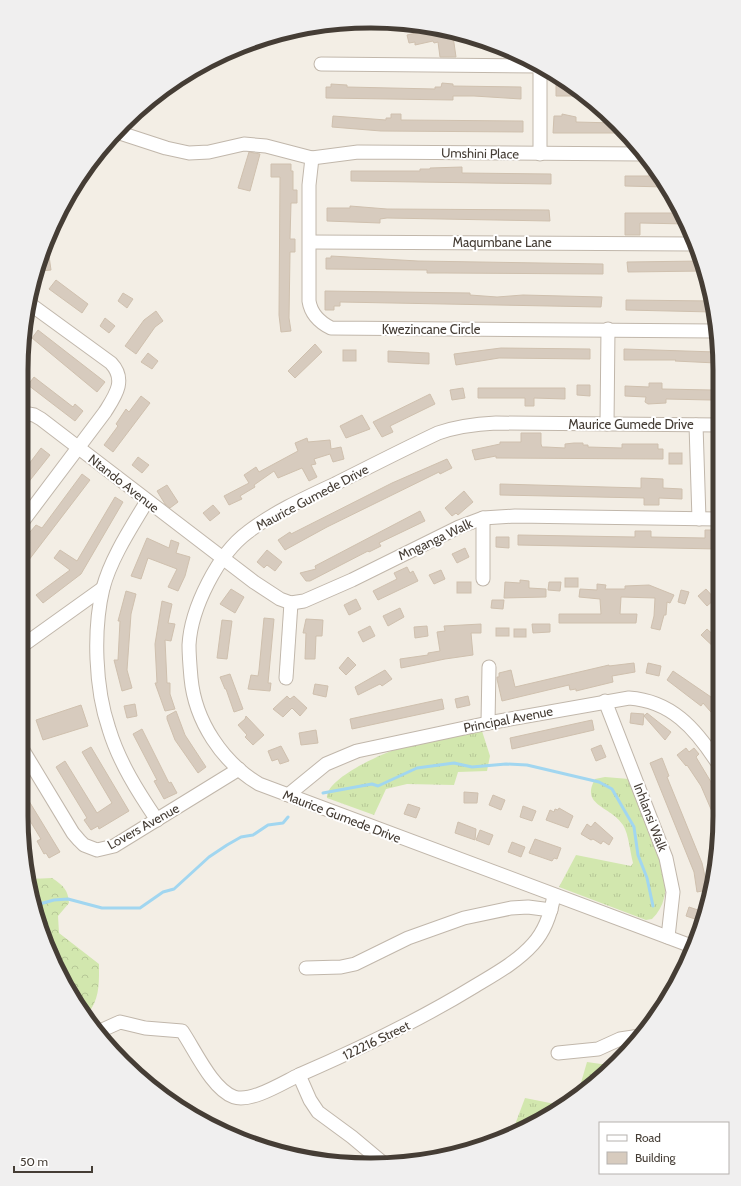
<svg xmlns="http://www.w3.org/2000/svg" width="741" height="1186" font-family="Cabin,sans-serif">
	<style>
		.grass { fill: url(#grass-tufts) }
		.forest { fill: url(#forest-crowns) }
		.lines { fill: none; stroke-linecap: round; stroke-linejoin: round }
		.stream { stroke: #a1d6f0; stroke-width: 3 }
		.building { fill: #d7cbbe; stroke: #cfc0ae }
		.minor-casing { stroke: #c1b7ab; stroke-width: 15 }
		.minor { stroke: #fff; stroke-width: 13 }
		.labels { text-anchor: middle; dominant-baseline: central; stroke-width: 4; stroke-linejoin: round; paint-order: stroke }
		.street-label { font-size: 13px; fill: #453d35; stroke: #fff }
		.rim { fill: none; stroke: #453d35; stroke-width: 5 }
	</style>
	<defs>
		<pattern id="grass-tufts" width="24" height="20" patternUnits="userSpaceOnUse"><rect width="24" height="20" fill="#d2e7ae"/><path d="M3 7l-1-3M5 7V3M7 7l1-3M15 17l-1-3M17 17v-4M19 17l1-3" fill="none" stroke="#b6c796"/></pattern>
		<pattern id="forest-crowns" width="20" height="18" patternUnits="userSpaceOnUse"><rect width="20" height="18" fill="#d2e7ae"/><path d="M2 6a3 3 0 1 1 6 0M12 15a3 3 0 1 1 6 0" fill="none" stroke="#b6c796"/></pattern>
	</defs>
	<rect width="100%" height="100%" fill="#f3eee5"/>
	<g class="grass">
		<path d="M482 731 490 756 487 771 458 772 454 785 407 784 386 789 374 815 327 798C325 779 381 754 397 749 421 740 457 736 482 731Z"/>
		<path d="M605 777 629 779C635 796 642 813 649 830 660 857 678 894 652 919L646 920 559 887 576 855 631 866 633 863C630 852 629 835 623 825 611 806 580 806 595 779Z"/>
		<path d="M587 1062 608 1065 578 1093Z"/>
		<path d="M525 1098 565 1106 513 1130Z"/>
	</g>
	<path class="forest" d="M52 878C64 886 68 890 69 903L58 916 59 933 99 964C99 979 100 996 91 1009L78 1006 39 928 31 879Z"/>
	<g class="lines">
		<g class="stream">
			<path d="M323 793 372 784 378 786 417 768 454 763 472 767 506 764 527 765 599 782 612 789 634 827 638 855 647 878 653 906"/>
			<path d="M36 905 54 900 68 899 102 908H140L163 892 174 889 209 857 227 845 241 837 253 835 268 825 283 823 288 817"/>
		</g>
	</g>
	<g class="building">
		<path d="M428 30V33L441 30 443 35 446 34 447 39 453 36 456 57H440L438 42 434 43 433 41 415 45V42L409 43 407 35Z"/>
		<path d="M442 83 453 84V86L521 87V99L474 96H453V100L326 98V87H331V84L347 85V87L435 89V87H441Z"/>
		<path d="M556 85 571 86 587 96H556Z"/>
		<path d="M391 114H401V120L523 121V132L381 131 332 127 333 116 386 120V118H391Z"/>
		<path d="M562 114 576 117V122L615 123 626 133H553L554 116H562Z"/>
		<path d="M249 152 260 154 250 191 238 188Z"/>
		<path d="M649 163 665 187 625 186V176H649Z"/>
		<path d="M271 164H291V171H293V190H297V203H291L290 239H295V252H290V254L289 318 291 331 281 332 279 315 280 177H271Z"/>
		<path d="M462 167V173L551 174V184L351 181V171H420V169H430V168Z"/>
		<path d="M350 206 387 209 549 210 550 221 387 218 380 219V223L327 221V208H350Z"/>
		<path d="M625 213H682L687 224 640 223V235H625Z"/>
		<path d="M49 256 51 270 41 271 42 257Z"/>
		<path d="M331 256 418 261 603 264V274L444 273H427V270L326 269V258H331Z"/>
		<path d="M701 261 705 271 628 272 627 262Z"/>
		<path d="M56 280 88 304 82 313 49 289Z"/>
		<path d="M325 291 470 293V295L497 297 523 295 602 297 601 307 340 302V306H334V310H325Z"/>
		<path d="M123 293 133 299 127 308 118 301Z"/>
		<path d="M626 300 712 301 713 312 626 310Z"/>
		<path d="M156 311 163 321 155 327 136 354 125 346 144 320Z"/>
		<path d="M105 318 115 326 109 333 100 326Z"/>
		<path d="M38 330 105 382 97 392 32 338Z"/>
		<path d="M315 344 322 352 295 378 288 371Z"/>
		<path d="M501 348 590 349V359L499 358 456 365 454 354Z"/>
		<path d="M624 349 716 352V363L675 361 676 360H624Z"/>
		<rect x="343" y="350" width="13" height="11"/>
		<path d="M388 351 429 353V364L388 362Z"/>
		<path d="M148 353 158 361 152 369 141 362Z"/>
		<path d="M34 377 73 407 75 404 83 411 75 421 28 385Z"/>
		<path d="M649 383H662V389L712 390 711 400 666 399V403L648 404 645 402 646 397 625 396V386L649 387Z"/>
		<path d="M577 385H590V396L577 395Z"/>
		<path d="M463 388 465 398 452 400 450 390Z"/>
		<path d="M478 388H565V399L534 398V406H525V398H478Z"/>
		<path d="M430 394 435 404 390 426 393 432 382 437 373 422Z"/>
		<path d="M141 396 150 403 113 452 104 445 118 426 116 424 126 409 129 412Z"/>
		<path d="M362 415 370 429 346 438 340 426Z"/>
		<path d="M521 433H541V444L542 447H546L565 448V444L574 443H583V445H588V447L622 448V444H658V449H663V459L496 458V456L475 460 472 450 500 444V442H521Z"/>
		<path d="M307 438 308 442 330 440 331 449 341 447 344 459 333 462 330 454 314 459 316 464 311 465 317 477 309 481 302 468 278 478 274 471 254 485 255 487 240 496 242 499 229 505 224 496 249 483 244 475 256 467 259 472 298 451 295 443Z"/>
		<path d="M41 448 50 455 23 489V472Z"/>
		<rect x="669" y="453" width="13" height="11"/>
		<path d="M138 457 149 465 142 473 132 465Z"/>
		<path d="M447 459 452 468 440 474 439 472 327 527 285 550 278 540 290 532 291 534 392 483Z"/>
		<path d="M82 474 90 480 22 569 23 551 30 542 25 538 36 525 42 528Z"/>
		<path d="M641 478 663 479V488L682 489V499L659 498V505H644V498L500 495V484L641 488Z"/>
		<path d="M167 485 178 502 170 508 165 504 157 491Z"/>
		<path d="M464 491 473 502 458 515 456 513 452 516 445 508Z"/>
		<path d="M115 497 123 502 81 574 43 603 36 595 70 570 54 558 60 550 77 561Z"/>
		<path d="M213 505 220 513 210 521 203 513Z"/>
		<path d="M420 511 425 521 379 543 381 546 369 552 368 551 310 581H306L300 573 316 569 315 566Z"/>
		<path d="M705 530H718V549L518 545V535L635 537V531H651V537L705 538Z"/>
		<path d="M496 537H509V548L496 547Z"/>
		<path d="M147 538 169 548 171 540 179 543 176 553 190 557 185 576 178 591 168 587 177 569 148 558 141 579 131 576Z"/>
		<path d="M465 548 469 557 457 563 452 554Z"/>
		<path d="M267 550 282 562 275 571 267 565 264 568 257 562Z"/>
		<path d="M407 567 410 573 413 571 418 581 378 600 373 591 397 579 394 573Z"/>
		<path d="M441 570 445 579 434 584 429 575Z"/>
		<rect x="565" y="578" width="13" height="9"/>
		<path d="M520 580 529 581V588L546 589V597L504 598 505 582 520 583Z"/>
		<rect x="457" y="582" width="14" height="11"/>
		<path d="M549 582H561L560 591 548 590Z"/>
		<path d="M597 584 606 585 605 589H625V586L649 585 674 595 670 603 667 602 666 615H664L660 630 651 628 654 616 655 598 621 597 620 614H637L636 623H559V614H601L600 599 579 597 580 589 597 590Z"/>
		<path d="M231 589 244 597 235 613 220 604Z"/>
		<path d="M706 589 715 599 707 606 698 596Z"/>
		<path d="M681 590 689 592 685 604 678 602Z"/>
		<path d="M126 591 136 594 131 614 127 670 132 688 122 691 114 660H118L120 621H118Z"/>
		<path d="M356 599 361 609 349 615 344 605Z"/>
		<path d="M492 600H504L503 609 491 608Z"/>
		<path d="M162 601 172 604 168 623 175 624 171 641 165 640 167 683H170V694L175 709 165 711 155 683H157L155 644Z"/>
		<path d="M400 608 404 617 388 626 383 616Z"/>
		<path d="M264 618 274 619 268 683H271L270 691 248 689 251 675 258 676 259 670Z"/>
		<path d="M306 619 323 620 322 636H316L315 659H305L306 633H303Z"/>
		<path d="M222 620 232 621 227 659 217 658Z"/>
		<path d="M481 624V633H471L473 655 445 659 401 668 400 659 428 655V653L440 651 437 632 445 631 444 626Z"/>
		<path d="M532 624H550V632L533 633Z"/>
		<path d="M370 626 375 636 363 642 358 632Z"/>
		<path d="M427 626 428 636 415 638 414 627Z"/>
		<rect x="496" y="628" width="13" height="8"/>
		<rect x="514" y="629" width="12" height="8"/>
		<path d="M707 629 718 639V651L701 635Z"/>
		<path d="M348 657 356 665 346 675 339 668Z"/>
		<path d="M634 663 635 672 612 676 613 682 576 691V689L570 690 569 685 502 701 497 679V677H499V673L511 670 515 687 609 665V666Z"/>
		<path d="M648 663 661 666 659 676 646 673Z"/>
		<path d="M385 670 392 679 382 686 380 684 358 695 355 687Z"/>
		<path d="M673 671 711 697 718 705V720L703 703 701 706 667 680Z"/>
		<path d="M230 674 243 709 234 712 226 689H225L220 677Z"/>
		<path d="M315 684 328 686 326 697 313 694Z"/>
		<path d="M287 696 290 699 294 696 307 708 300 716 292 708 283 717 273 709Z"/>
		<path d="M468 696 470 705 457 708 455 699Z"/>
		<path d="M442 699 444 709 352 729 350 719Z"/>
		<path d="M135 704 137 716 127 718 124 706Z"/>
		<path d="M81 705 88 726 43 740 36 720Z"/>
		<path d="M176 711 185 735 206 767 198 773 175 740 167 719V716Z"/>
		<path d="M631 713 644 714 643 725 630 723Z"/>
		<path d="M647 713 671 732 665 740 644 716Z"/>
		<path d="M246 716 264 735 253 745 245 737 247 735 238 725 245 719Z"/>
		<path d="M592 720 594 730 512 749 510 738Z"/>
		<path d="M142 729 169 783 171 782 177 793 164 799 154 781 157 780 133 734Z"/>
		<path d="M316 730 318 743 301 745 299 733Z"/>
		<path d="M601 745 606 757 596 761 591 749Z"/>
		<path d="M281 746 289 761 280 764 278 759 272 761 268 751Z"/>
		<path d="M91 747 129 811 99 829 98 826 91 830 84 820 87 818 56 767 65 761 97 813 112 803 82 752Z"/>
		<path d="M686 748 689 752 694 748 699 754 696 757 714 787 717 785V823L701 786 687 765 686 766 677 755Z"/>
		<path d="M662 758 669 776 667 777 702 863 708 890 697 892 694 872 650 763Z"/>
		<path d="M21 788 60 852 49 858 46 853 44 854 37 841 41 839 21 806Z"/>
		<path d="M464 792 478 793 477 803H464Z"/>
		<path d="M493 795 505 800 501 810 489 805Z"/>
		<path d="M408 804 420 808 416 818 404 814Z"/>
		<path d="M523 806 536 811 532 821 520 817Z"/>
		<path d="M559 808 573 816 568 828 546 820 550 810 554 812 555 809 558 810Z"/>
		<path d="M458 822 476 829 475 840 455 833Z"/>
		<path d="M595 822 613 838 609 845 603 841 601 844 593 839 591 840 581 834 587 824 591 827Z"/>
		<path d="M480 830 493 835 489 845 476 840Z"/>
		<path d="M535 839 561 848 557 859 554 858 552 861 529 853Z"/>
		<path d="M512 842 525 847 521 857 508 852Z"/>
		<path d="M689 907 701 911 698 920 686 916Z"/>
	</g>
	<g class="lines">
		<defs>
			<g id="minor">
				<path d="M321 64 540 66"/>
				<path d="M540 66V154"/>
				<path d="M117 132 166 148 189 153 209 152 244 144 266 146 312 158 358 152 643 154"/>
				<path d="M312 158 309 185V301C311 314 319 322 331 328L716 331"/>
				<path d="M310 242 694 244"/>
				<path d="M23 413 34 415 41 419 254 582 280 599 291 603 304 601 352 580 459 527 483 518 515 516 718 519"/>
				<path d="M607 424 608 329"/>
				<path d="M696 425 699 519"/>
				<path d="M147 501C131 528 111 558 103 588 93 630 95 688 109 729 119 762 138 792 157 820"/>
				<path d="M23 521 105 412C115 396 127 380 111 363L30 304"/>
				<path d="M483 579V518"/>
				<path d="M22 646 103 588"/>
				<path d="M286 678 291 603"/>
				<path d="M605 701 666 858 673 892 668 937"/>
				<path d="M488 723 489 667"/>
				<path d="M21 747 73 833 79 840 84 845 97 850 114 846 239 769"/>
				<path d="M288 795 326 764 357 751 488 723 629 698C671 701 695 728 717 762"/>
				<path d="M694 947 259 784C222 762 195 721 191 678 190 667 189 656 189 645 191 608 218 554 248 532 274 512 305 498 335 484 369 467 404 449 438 433 458 426 476 424 496 423L719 425"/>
				<path d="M306 968 341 967 355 964 408 938 464 918 511 908 528 907 551 910"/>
				<path d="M100 1031 120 1022 145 1028 182 1031C195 1050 212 1089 234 1097 251 1103 284 1082 299 1075 359 1049 418 1021 475 986 495 974 517 962 533 944 546 930 551 913 554 895"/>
				<path d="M558 1053 598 1049 620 1039 640 1036"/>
				<path d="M299 1075 310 1100 318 1112 352 1137 383 1163"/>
			</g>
		</defs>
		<use href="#minor" class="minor-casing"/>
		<use href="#minor" class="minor"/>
	</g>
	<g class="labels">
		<g class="street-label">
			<text transform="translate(480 153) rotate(1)">Umshini Place</text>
			<text x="502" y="242">Maqumbane Lane</text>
			<text x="431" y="329">Kwezincane Circle</text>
			<text x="631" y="424">Maurice Gumede Drive</text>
			<text transform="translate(124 483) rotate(38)">Ntando Avenue</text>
			<text transform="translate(312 497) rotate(-28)">Maurice Gumede Drive</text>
			<text transform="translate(435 539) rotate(-25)">Mnganga Walk</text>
			<text transform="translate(508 719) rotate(-11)">Principal Avenue</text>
			<text transform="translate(342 816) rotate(21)">Maurice Gumede Drive</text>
			<text transform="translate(651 817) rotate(69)">Inhlansi Walk</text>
			<text transform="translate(143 826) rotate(-29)">Lovers Avenue</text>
			<text transform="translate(376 1040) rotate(-26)">122216 Street</text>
		</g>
	</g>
	<path d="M0 0H741V1186H0ZM370 28H371A342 342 0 0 1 713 370V816A342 342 0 0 1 371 1158H370A342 342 0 0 1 28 816V370A342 342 0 0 1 370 28Z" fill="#f0efef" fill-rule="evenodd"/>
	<path class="rim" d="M370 28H371A342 342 0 0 1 713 370V816A342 342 0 0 1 371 1158H370A342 342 0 0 1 28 816V370A342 342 0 0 1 370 28Z"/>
	<rect x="599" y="1122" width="130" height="52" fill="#ffffff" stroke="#b5b1ae"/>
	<rect x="607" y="1135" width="20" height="6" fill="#ffffff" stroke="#b5b1ae"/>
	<text x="635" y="1142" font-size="12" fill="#453d35">Road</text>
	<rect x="607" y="1152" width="20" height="12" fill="#d7cbbe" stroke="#b5b1ae"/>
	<text x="635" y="1162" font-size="12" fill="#453d35">Building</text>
	<path d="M14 1166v6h78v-6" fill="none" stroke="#453d35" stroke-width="2"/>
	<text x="20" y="1166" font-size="12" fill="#453d35" stroke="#ffffff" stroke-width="3" paint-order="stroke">50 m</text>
</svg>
